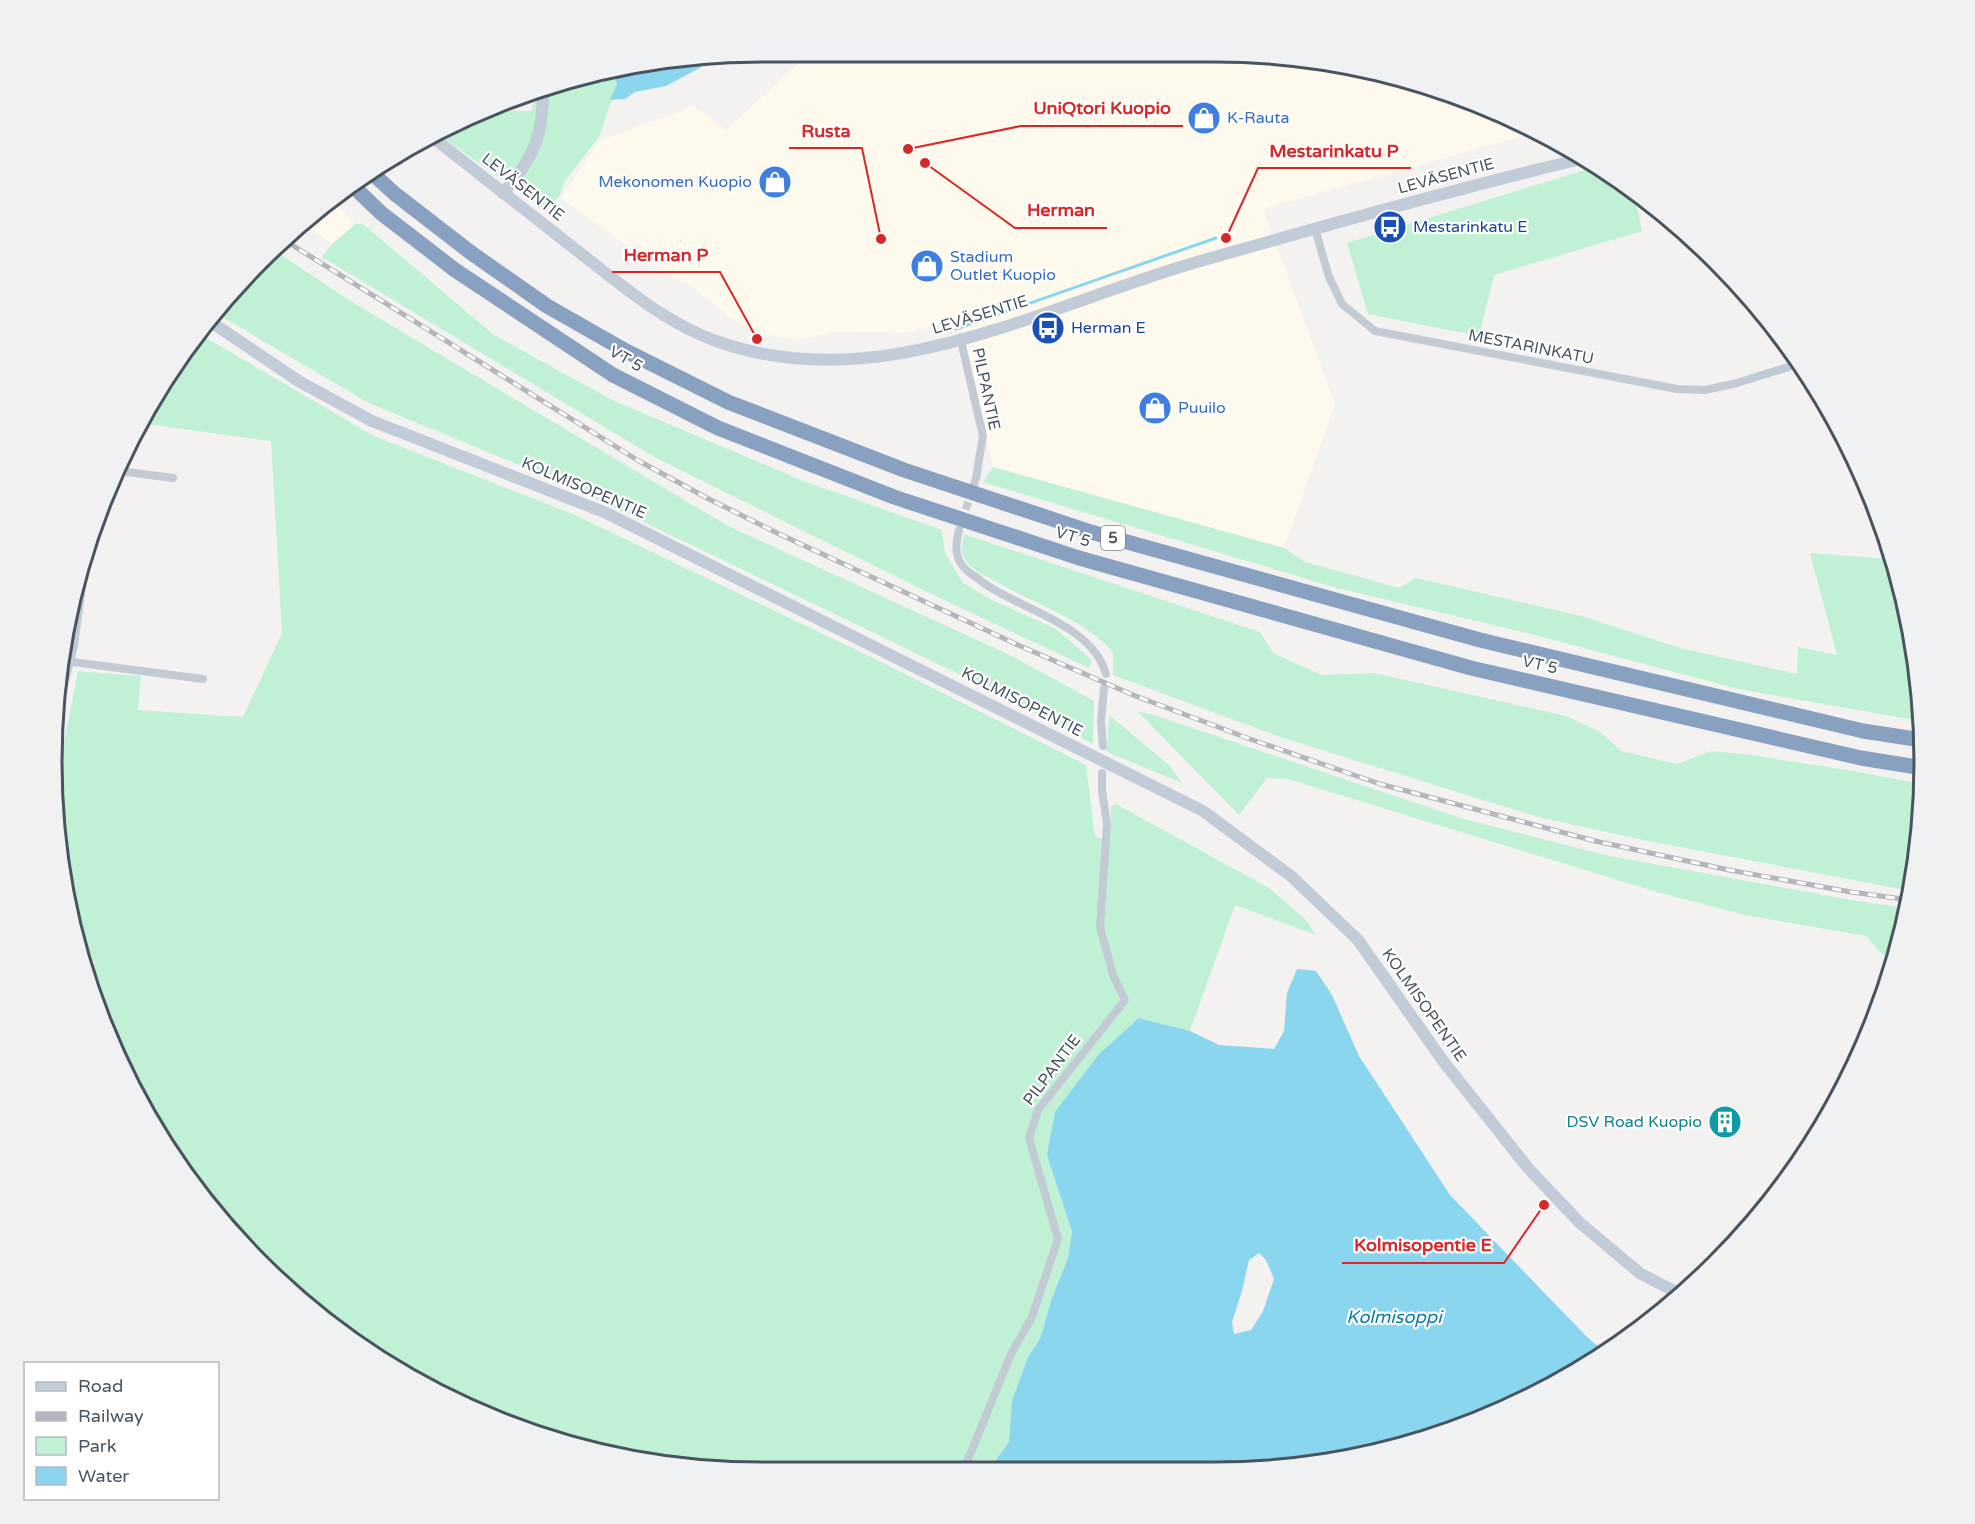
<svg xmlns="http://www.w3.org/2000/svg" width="1975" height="1524" font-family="'Varela Round',sans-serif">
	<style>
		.commercial { fill: #fdf9ec }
		.green { fill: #c0f1d5 }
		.water { fill: #8bd6ef; fill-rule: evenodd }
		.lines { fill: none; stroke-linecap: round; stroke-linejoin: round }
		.stream { stroke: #8bd6ef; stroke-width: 3 }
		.street-tunnel { stroke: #c9cacd; stroke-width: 8; stroke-dasharray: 8 4; stroke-linecap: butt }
		.street { stroke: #c2cbd3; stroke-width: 8 }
		.secondary { stroke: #c2ccd8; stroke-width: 12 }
		.highway { stroke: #88a1c1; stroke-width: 15 }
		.rail-casing { stroke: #b3b6bc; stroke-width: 5 }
		.rail { stroke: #fff; stroke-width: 3; stroke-dasharray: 9; stroke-linecap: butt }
		.labels { text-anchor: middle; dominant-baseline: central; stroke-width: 4.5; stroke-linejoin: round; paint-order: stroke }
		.shield { fill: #fff; stroke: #7f8790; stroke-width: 1.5 }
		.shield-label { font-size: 15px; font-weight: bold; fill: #485460 }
		.shop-label { font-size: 16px; fill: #366cbe; stroke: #fff; text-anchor: start }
		.street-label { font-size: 16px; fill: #485460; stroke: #fff }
		.transit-label { font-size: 16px; fill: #164399; stroke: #fff; text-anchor: start }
		.culture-label { font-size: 16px; fill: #0d838f; stroke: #fff; text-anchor: end }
		.water-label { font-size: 18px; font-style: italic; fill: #097ca3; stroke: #fff }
		.rim { fill: none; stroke: #485460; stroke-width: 3 }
		.leader { fill: none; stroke: #d62828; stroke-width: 2 }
		.callout-dot { fill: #d62828; stroke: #fff; stroke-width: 2 }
		.callout-label { font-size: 18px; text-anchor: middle; font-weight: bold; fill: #d62828; stroke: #fff; stroke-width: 4.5; stroke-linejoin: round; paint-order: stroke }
	</style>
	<rect width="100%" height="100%" fill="#f4f1f1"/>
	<g class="commercial">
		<path d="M812 51 1259 53 1441 89 1538 132 1263 209 1335 404 1284 548 993 467 960 318 907 333 836 331 797 341 755 332 729 316 693 287 665 274 561 198 599 141 694 106 726 130Z"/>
		<path d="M333 202 355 224 345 234 331 243 305 224Z"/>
	</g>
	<g class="green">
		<path d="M613 71 617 84 599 137 564 182 560 195 546 211 448 141 440 133 498 108 501 111H531L537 92 578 75Z"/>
		<path d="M1598 166 1634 190 1642 231 1494 275 1479 336 1368 314 1347 243Z"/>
		<path d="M355 224H363L494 335 614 401 806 482 942 530 945 553 963 583 992 600 1056 629 1092 660 1089 668 925 591 656 458 322 257C332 242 342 237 355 224Z"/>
		<path d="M272 249 357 305 728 526 1010 655 1094 701 1093 744 992 690 563 483 369 403 217 314 259 259Z"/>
		<path d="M201 335 374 436 575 515 877 660 1086 765 1095 836 1110 843 1111 806 1116 804 1269 888 1306 920 1316 935 1235 905 1190 1031 1139 1018 1047 1155 1072 1232 1068 1258 1052 1298 1040 1339 1028 1357 1012 1400 1009 1442 991 1467H669L490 1419 367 1353 259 1265 171 1157 89 990 86 980 95 962 77 948 65 900 54 794 78 671 141 676 138 710 243 717 282 633 271 441 139 423 146 407Z"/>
		<path d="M993 467 1284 548 1305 562 1399 588 1416 578 1581 616 1680 648 1797 674 1798 647 1837 655 1810 553 1891 559 1910 624 1920 721 1738 689 1535 635 1337 588 983 482Z"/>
		<path d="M964 534 1260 632 1273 653 1322 675 1374 673 1566 716 1600 732 1621 751 1677 764 1711 751 1751 755 1853 771 1922 784 1911 891 1648 841 1538 817 1283 738 1113 675V652C1085 620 1034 604 997 582 987 577 973 571 966 561 960 553 962 543 964 534Z"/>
		<path d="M1137 711 1157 716 1460 818 1605 855 1857 901 1908 908 1891 964 1866 936 1745 915 1657 892 1288 779 1267 778 1239 815Z"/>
		<path d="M1109 715 1169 765 1182 783 1107 752Z"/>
	</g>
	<g class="water">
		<path d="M722 56 666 86 635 92 625 99 610 100 617 84 613 71Z"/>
		<path d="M1297 969 1316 971 1332 995 1359 1056 1450 1195 1587 1337 1607 1354 1442 1435 1305 1467H991L1009 1442 1012 1400 1028 1357 1040 1339 1052 1298 1068 1258 1072 1232 1047 1155 1055 1112 1099 1054 1139 1018 1190 1031 1219 1045 1274 1049 1284 1031 1287 993ZM1259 1253 1266 1260 1274 1279 1263 1311 1251 1330 1234 1334 1232 1322 1242 1291 1249 1260Z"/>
	</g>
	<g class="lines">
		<path class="stream" d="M956 329 1216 238"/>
		<path class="street-tunnel" d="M962 521 976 478"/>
		<g class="street">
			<path d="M1315 229 1329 277 1342 304 1375 331 1677 389 1705 390 1737 383 1801 363"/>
			<path d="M961 341 983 436 976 478"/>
			<path d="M119 471 173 478"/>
			<path d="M959 530C956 542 954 554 962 565 965 570 971 574 976 577 1013 609 1091 621 1106 674"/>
			<path d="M65 661 203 679"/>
			<path d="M1103 746 1101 722 1104 688"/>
			<path d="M965 1467 1011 1354 1032 1317 1058 1239 1029 1138 1038 1110 1125 1000 1113 975 1100 927 1107 824 1102 791V773"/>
		</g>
		<g class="secondary">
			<path d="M431 136C479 174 527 211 575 249 619 283 663 322 716 341 879 400 1043 306 1197 262 1326 225 1455 189 1585 158"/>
			<path d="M503 193C534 158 543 136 543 90"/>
			<path d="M211 322 300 382 372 421 604 512 1203 811 1291 876 1358 940 1443 1061 1528 1168 1580 1223 1641 1274 1680 1294"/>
			<path d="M61 689 72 645 84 557"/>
		</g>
		<g class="highway">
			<path d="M372 173 395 194 470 252 547 306 626 351 728 402 904 470 1091 532 1480 640 1863 731 1922 740"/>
			<path d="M354 187 381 213 455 270 613 375 718 428 894 497 1079 558 1471 668 1861 758 1923 768"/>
		</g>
		<defs>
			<path id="rail" d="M284 240 639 461 707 498 777 533 1018 645 1133 695 1250 739 1380 784 1595 841 1729 870 1851 892 1910 900"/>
		</defs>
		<use href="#rail" class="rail-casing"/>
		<use href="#rail" class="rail"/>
	</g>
	<defs>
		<symbol id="shop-disc" viewBox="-11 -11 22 22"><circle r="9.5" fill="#3f7fe0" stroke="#fff"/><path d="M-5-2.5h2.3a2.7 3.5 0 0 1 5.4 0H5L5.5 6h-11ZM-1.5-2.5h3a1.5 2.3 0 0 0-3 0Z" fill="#fff"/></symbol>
		<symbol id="bus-disc" viewBox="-11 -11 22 22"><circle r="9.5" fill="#1a4fb4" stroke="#fff"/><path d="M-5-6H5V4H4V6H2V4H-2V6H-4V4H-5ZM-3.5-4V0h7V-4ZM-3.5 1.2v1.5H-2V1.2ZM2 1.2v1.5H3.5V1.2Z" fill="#fff"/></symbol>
		<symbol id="building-disc" viewBox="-11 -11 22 22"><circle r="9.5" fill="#0f9aa8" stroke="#fff"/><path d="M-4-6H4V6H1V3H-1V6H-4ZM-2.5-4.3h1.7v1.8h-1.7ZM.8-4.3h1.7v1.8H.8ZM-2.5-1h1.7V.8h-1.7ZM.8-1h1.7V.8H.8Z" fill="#fff"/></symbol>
	</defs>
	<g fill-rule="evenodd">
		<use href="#shop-disc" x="1185" y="99" width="38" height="38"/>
		<use href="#shop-disc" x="756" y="163" width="38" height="38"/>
		<use href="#bus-disc" x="1371" y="208" width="38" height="38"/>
		<use href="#shop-disc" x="908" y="247" width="38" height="38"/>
		<use href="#bus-disc" x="1029" y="309" width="38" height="38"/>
		<use href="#shop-disc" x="1136" y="389" width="38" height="38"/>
		<use href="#building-disc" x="1706" y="1103" width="38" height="38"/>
	</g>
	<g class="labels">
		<rect class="shield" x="1101" y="526" width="24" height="24" rx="4.5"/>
		<g class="shield-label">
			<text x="1113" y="538">5</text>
		</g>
		<g class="shop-label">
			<text x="1227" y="118">K-Rauta</text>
			<text x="752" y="182" text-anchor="end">Mekonomen Kuopio</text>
			<text x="950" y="257">Stadium<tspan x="950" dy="18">Outlet Kuopio</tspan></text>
			<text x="1178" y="408">Puuilo</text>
		</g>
		<g class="street-label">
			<text transform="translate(1446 176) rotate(-15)">LEVÄSENTIE</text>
			<text transform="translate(523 187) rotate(38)">LEVÄSENTIE</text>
			<text transform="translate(980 315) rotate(-17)">LEVÄSENTIE</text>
			<text transform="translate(1531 347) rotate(11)">MESTARINKATU</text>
			<text transform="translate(626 359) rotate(30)">VT 5</text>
			<text transform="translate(986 389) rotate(78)">PILPANTIE</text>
			<text transform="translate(584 488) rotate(23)">KOLMISOPENTIE</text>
			<text transform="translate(1073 537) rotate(17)">VT 5</text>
			<text transform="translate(1540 665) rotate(13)">VT 5</text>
			<text transform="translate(1022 702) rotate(27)">KOLMISOPENTIE</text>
			<text transform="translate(1424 1005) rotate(55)">KOLMISOPENTIE</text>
			<text transform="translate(1052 1070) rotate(-53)">PILPANTIE</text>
		</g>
		<g class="transit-label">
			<text x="1413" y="227">Mestarinkatu E</text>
			<text x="1071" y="328">Herman E</text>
		</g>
		<g class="culture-label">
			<text x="1702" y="1122">DSV Road Kuopio</text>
		</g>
		<g class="water-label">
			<text x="1394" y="1317">Kolmisoppi</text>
		</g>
	</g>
	<path d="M0 0H1975V1524H0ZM762 62H1214A700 700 0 0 1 1914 762V762A700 700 0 0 1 1214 1462H762A700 700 0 0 1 62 762V762A700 700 0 0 1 762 62Z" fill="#f0f1f2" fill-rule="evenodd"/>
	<path class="rim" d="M762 62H1214A700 700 0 0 1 1914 762V762A700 700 0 0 1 1214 1462H762A700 700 0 0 1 62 762V762A700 700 0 0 1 762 62Z"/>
	<path class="leader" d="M908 149L1021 126H1183M881 239L862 148H789M1226 238L1258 168H1411M925 163L1015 228H1107M757 339L720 272H612M1544 1205L1504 1263H1342"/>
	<g class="callout-dot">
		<circle cx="908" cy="149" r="6"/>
		<circle cx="881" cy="239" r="6"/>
		<circle cx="1226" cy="238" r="6"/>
		<circle cx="925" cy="163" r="6"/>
		<circle cx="757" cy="339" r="6"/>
		<circle cx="1544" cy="1205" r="6"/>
	</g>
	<g class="callout-label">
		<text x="1102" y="114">UniQtori Kuopio</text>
		<text x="826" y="137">Rusta</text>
		<text x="1334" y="157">Mestarinkatu P</text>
		<text x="1061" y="216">Herman</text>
		<text x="666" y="261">Herman P</text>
		<text x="1423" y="1251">Kolmisopentie E</text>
	</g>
	<rect x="24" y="1362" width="195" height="138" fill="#ffffff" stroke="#b6bbbf" stroke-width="1.5"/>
	<rect x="36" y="1382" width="30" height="9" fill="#c2ccd8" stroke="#b6bbbf" stroke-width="1.5"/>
	<text x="78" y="1392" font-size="18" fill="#485460">Road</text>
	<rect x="36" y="1412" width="30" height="9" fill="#b3b6bc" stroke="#b6bbbf" stroke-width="1.5"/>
	<text x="78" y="1422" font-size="18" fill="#485460">Railway</text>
	<rect x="36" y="1437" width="30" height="18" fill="#c0f1d5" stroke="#b6bbbf" stroke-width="1.5"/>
	<text x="78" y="1452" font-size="18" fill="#485460">Park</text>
	<rect x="36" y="1467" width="30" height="18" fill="#8bd6ef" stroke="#b6bbbf" stroke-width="1.5"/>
	<text x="78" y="1482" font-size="18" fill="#485460">Water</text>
</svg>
